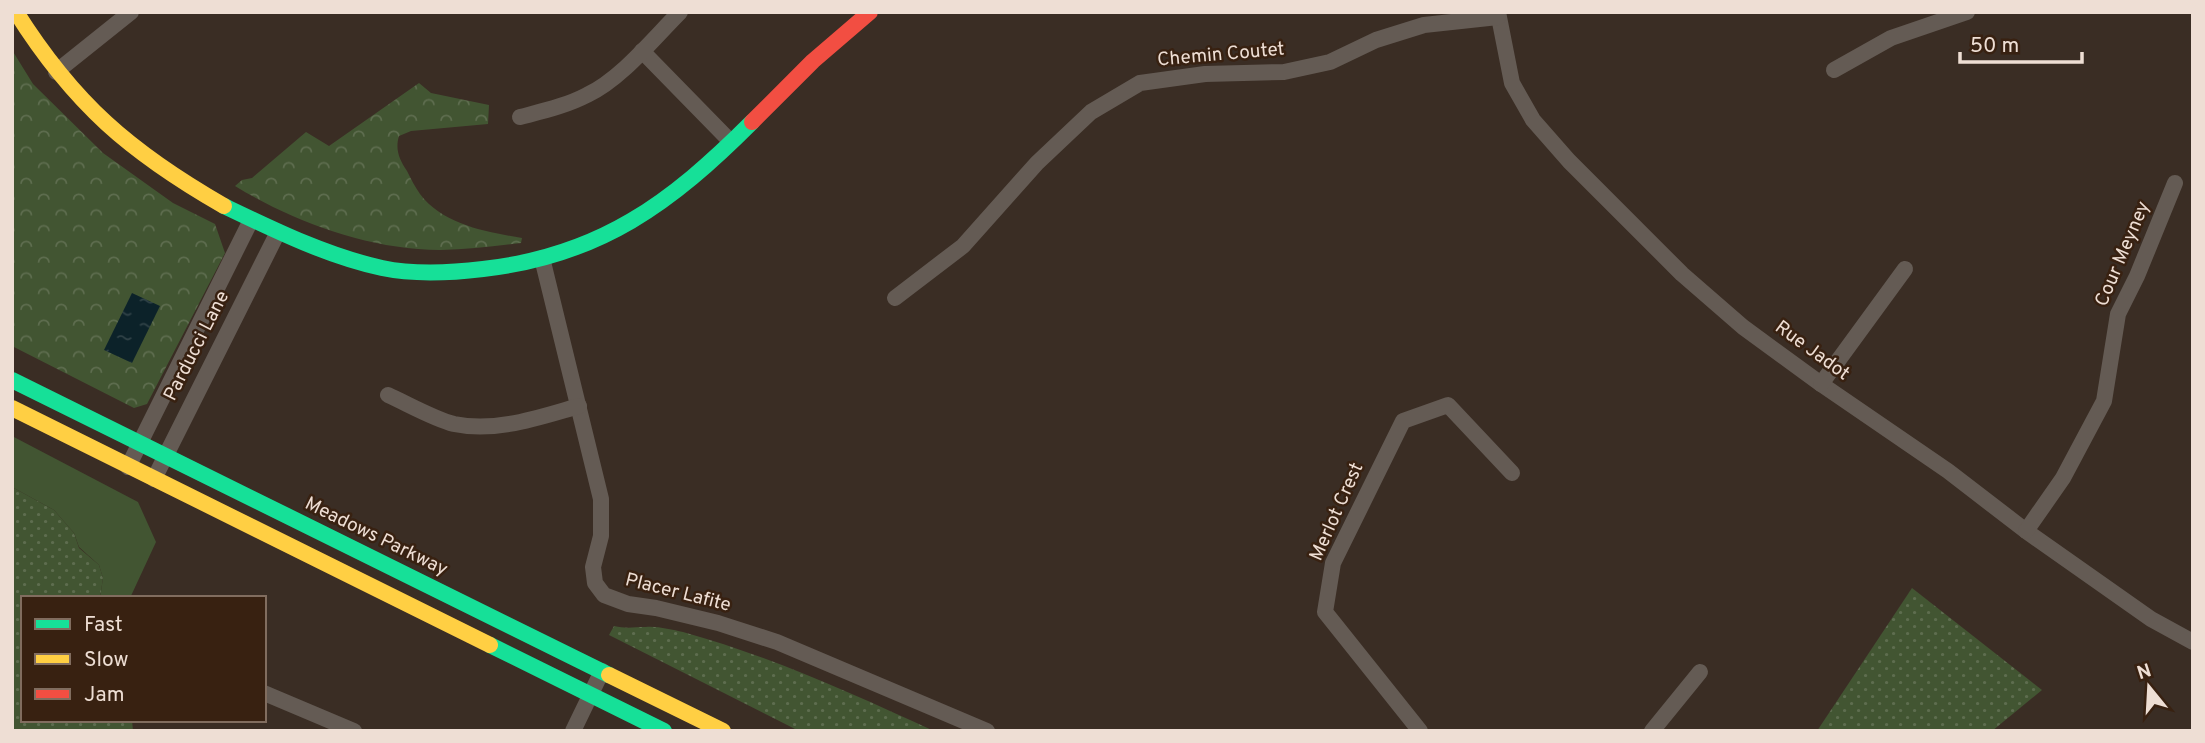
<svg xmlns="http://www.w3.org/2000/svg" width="2205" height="743" font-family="Overpass,sans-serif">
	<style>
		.grass { fill: url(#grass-dots) }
		.park { fill: url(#park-crowns) }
		.garden { fill: #425532 }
		.water { fill: url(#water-ripples) }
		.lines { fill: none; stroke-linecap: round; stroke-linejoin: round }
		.street { stroke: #645b54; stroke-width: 16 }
		.fast { stroke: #16e098; stroke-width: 16 }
		.slow { stroke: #ffcf43; stroke-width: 16 }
		.jam { stroke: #f24e42; stroke-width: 16 }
		.labels { text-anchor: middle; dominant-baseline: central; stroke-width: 5; stroke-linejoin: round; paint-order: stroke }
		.street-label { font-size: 19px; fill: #eeded4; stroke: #382111 }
	</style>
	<defs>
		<pattern id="grass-dots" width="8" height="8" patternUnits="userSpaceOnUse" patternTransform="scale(1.75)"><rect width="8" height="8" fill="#425532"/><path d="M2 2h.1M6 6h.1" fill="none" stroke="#5e6d4f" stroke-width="1.8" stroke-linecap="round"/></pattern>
		<pattern id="park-crowns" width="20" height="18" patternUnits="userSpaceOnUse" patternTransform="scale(1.75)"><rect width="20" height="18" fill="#425532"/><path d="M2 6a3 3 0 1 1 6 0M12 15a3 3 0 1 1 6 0" fill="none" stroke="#5e6d4f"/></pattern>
		<pattern id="water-ripples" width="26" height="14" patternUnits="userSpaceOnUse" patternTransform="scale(1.75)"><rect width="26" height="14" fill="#0c2229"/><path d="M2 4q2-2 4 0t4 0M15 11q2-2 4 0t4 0" fill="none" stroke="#304247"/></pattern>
	</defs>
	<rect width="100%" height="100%" fill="#3a2d24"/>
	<g class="grass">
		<path d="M12 487 54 510 74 533 79 548 99 565 103 578 100 598H23V720H132L133 731H12Z"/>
		<path d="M1912 588 2042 690 1992 731H1817Z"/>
		<path d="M614 626C626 629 634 627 646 627 658 626 672 630 683 632 770 656 853 694 934 731H799L609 635Z"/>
	</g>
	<g class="park">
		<path d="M12 50 33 84 103 153 173 203 215 224 225 253 147 404 134 408 12 346Z"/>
		<path d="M419 83 431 93 489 105 488 124 411 131 399 136C395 149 399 159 407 171 411 179 415 187 420 194 443 225 487 232 522 238L521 243C487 247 453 252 418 249 354 244 289 219 235 186L242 180 252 178 306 132 329 146Z"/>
	</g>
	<path class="garden" d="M12 436 138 502 156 542 130 598H100L103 578 99 565 79 547 74 533 54 510 12 487Z"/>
	<path class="water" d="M132 293 160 306 132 363 104 350Z"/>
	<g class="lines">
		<g class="street">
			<path d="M1498 12 1512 83 1533 120 1569 161 1682 274 1743 327 1821 384 1948 471 2026 531 2151 619 2193 642"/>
			<path d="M642 51 731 142"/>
			<path d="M1834 70 1891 38 1967 12"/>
			<path d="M56 72 131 12"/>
			<path d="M520 117C543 111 566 106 587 95 621 79 653 39 680 12"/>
			<path d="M542 258 601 499V536L593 567 595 583 604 595 628 604 656 608 718 623 777 642 987 731"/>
			<path d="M895 298 963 246 1037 163 1091 112 1140 83 1205 74 1284 72 1330 62 1376 40 1424 25 1498 17"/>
			<path d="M1821 384 1905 269"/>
			<path d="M388 395C408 404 434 419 454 424 496 433 540 417 579 406"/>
			<path d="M128 467 251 220"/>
			<path d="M154 479 278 232"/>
			<path d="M2026 531 2063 478 2104 401 2118 314 2137 276 2175 183"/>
			<path d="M264 693 354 731"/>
			<path d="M573 731 602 671"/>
			<path d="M1420 731 1325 612 1333 563 1403 421 1448 405 1512 473"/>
			<path d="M1652 731 1700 672"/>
		</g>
		<g class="fast">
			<path d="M224 206C274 230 327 256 382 268 415 275 450 273 483 269 600 256 671 203 752 122"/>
			<path d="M12 380 609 675"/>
			<path d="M490 645 664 731"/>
		</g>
		<g class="slow">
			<path d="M16 12C74 104 130 152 224 206"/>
			<path d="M12 408 490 645"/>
			<path d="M609 675 723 731"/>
		</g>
		<path class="jam" d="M752 122 813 61 870 12"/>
	</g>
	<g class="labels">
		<g class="street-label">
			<text transform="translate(1221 55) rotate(-5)">Chemin Coutet</text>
			<text transform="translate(2123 254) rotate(-67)">Cour Meyney</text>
			<text transform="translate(197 346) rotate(-63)">Parducci Lane</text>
			<text transform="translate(1812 351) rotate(36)">Rue Jadot</text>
			<text transform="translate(1337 512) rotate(-66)">Merlot Crest</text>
			<text transform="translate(376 537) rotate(26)">Meadows Parkway</text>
			<text transform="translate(678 593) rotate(14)">Placer Lafite</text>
		</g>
	</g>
	<rect width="2205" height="743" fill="none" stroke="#eeded4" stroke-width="28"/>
	<rect x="21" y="596" width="245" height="126" fill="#382111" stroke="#816d5f" stroke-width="2"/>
	<rect x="35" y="619" width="35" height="10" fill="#16e098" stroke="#816d5f" stroke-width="2"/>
	<text x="84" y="631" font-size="21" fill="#eeded4">Fast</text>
	<rect x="35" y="654" width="35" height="10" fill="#ffcf43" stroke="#816d5f" stroke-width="2"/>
	<text x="84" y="666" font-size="21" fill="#eeded4">Slow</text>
	<rect x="35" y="689" width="35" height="10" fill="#f24e42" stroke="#816d5f" stroke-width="2"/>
	<text x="84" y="701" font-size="21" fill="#eeded4">Jam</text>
	<g transform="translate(2149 687) rotate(342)" stroke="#382111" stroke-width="5" paint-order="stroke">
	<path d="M0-5L12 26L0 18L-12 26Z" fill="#eeded4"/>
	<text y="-10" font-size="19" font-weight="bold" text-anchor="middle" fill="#eeded4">N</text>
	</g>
	<path d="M1960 52v10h122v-10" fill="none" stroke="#eeded4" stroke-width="3.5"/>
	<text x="1970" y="52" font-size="21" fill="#eeded4" stroke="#382111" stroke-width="5" paint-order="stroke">50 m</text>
</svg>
